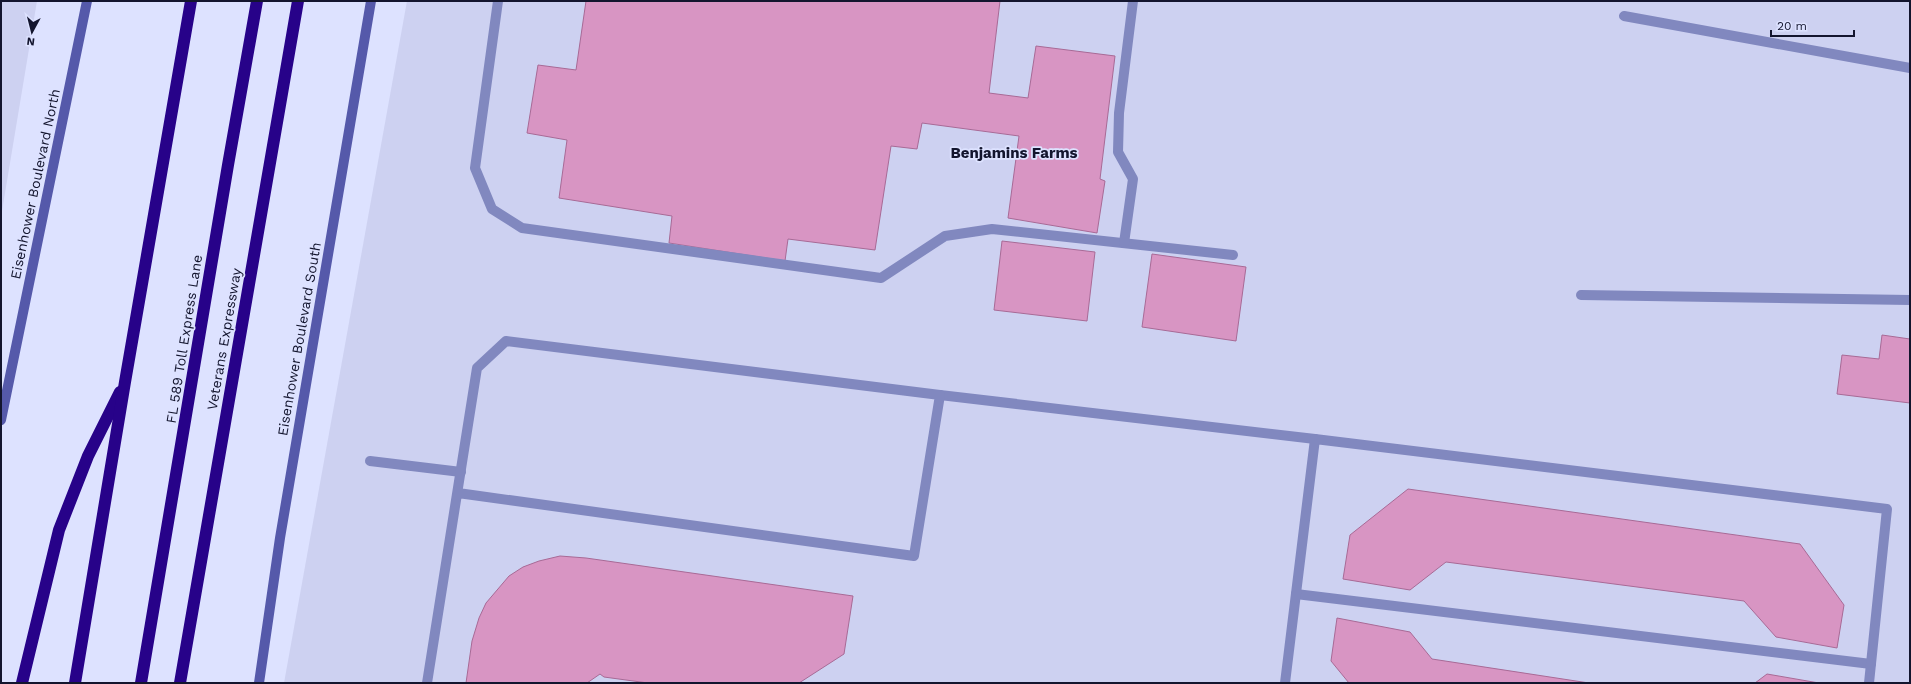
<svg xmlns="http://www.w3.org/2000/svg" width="1911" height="684" font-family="'Work Sans',sans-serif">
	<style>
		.built { fill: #cdd1f1 }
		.building { fill: #d895c3; stroke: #a86a96 }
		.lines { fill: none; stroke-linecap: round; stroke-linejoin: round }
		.lane { stroke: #8188bf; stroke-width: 10 }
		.street { stroke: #8188bf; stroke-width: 10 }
		.secondary { stroke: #5559aa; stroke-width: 10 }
		.highway { stroke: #270289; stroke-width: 12 }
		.labels { text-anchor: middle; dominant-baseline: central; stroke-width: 3.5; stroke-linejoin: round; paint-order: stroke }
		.street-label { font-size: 14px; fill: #13152e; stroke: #dde2ff }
		.neighbourhood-label { font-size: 15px; font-weight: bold; fill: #13152e; stroke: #dde2ff }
	</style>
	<rect width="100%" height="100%" fill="#dde2ff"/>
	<g class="built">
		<path d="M1 1H37L1 217Z"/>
		<path d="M407 1H1910V683H284Z"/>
	</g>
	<g class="building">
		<path d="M586 1H1000L989 93 1028 98 1036 46 1115 56 1100 179 1105 181 1097 233 1008 218 1019 136 922 123 917 149 891 146 875 250 788 239 785 261 669 243 672 216 559 198 567 140 527 133 538 65 576 70Z"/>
		<path d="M1002 241 1095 252 1087 321 994 310Z"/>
		<path d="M1152 254 1246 267 1236 341 1142 327Z"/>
		<path d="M1882 335 1910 339V403L1837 394 1842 355 1879 359Z"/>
		<path d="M1408 489 1800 544 1844 605 1837 648 1776 637 1744 601 1446 562 1410 590 1343 579 1350 535Z"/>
		<path d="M560 556 586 558 853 596 844 654 799 683H648L604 677 600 674 587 683H466L472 641 479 618 486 603 509 576 523 567 539 561Z"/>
		<path d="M1337 618 1410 632 1432 659 1589 683H1349L1331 661Z"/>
		<path d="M1767 674 1819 683H1755Z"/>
	</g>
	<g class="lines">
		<g class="lane">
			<path d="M498 1 475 168 492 209 522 228 881 278 945 236 992 229 1233 255"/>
			<path d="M1624 16 1910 68"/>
			<path d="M1124 243 1133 179 1118 152 1119 113 1133 1"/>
			<path d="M1581 295 1910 300"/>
			<path d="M940 395 1315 439"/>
			<path d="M370 461 461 472"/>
			<path d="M1296 594 1871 664"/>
			<path d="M427 683 477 368 506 341 940 395 914 556 458 493"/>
		</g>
		<path class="street" d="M1285 683 1315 439 1887 509 1869 683"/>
		<g class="secondary">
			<path d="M1 420 87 1"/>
			<path d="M259 683 280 538 371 1"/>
		</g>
		<g class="highway">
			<path d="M22 683 59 530 88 456 120 392"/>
			<path d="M75 683 125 382 191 1"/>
			<path d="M141 683 228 165 257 1"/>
			<path d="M180 683 298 1"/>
		</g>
	</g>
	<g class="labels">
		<g class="street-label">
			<text transform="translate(35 184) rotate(-78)">Eisenhower Boulevard North</text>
			<text transform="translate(184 339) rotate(-81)">FL 589 Toll Express Lane</text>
			<text transform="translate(224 339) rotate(-80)">Veterans Expressway</text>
			<text transform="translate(299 339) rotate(-80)">Eisenhower Boulevard South</text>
		</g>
		<g class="neighbourhood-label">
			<text x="1014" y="153">Benjamins Farms</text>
		</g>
	</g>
	<rect width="1911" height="684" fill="none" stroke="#13152e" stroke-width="4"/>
	<g transform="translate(32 32) rotate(187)" stroke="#dde2ff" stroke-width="3" paint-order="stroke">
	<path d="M0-3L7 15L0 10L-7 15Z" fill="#13152e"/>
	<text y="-6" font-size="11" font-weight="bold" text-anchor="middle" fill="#13152e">N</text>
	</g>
	<path d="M1771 30v6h83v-6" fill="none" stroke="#13152e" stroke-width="2"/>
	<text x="1777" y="30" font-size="12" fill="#13152e" stroke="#dde2ff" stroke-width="3" paint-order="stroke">20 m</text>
</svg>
